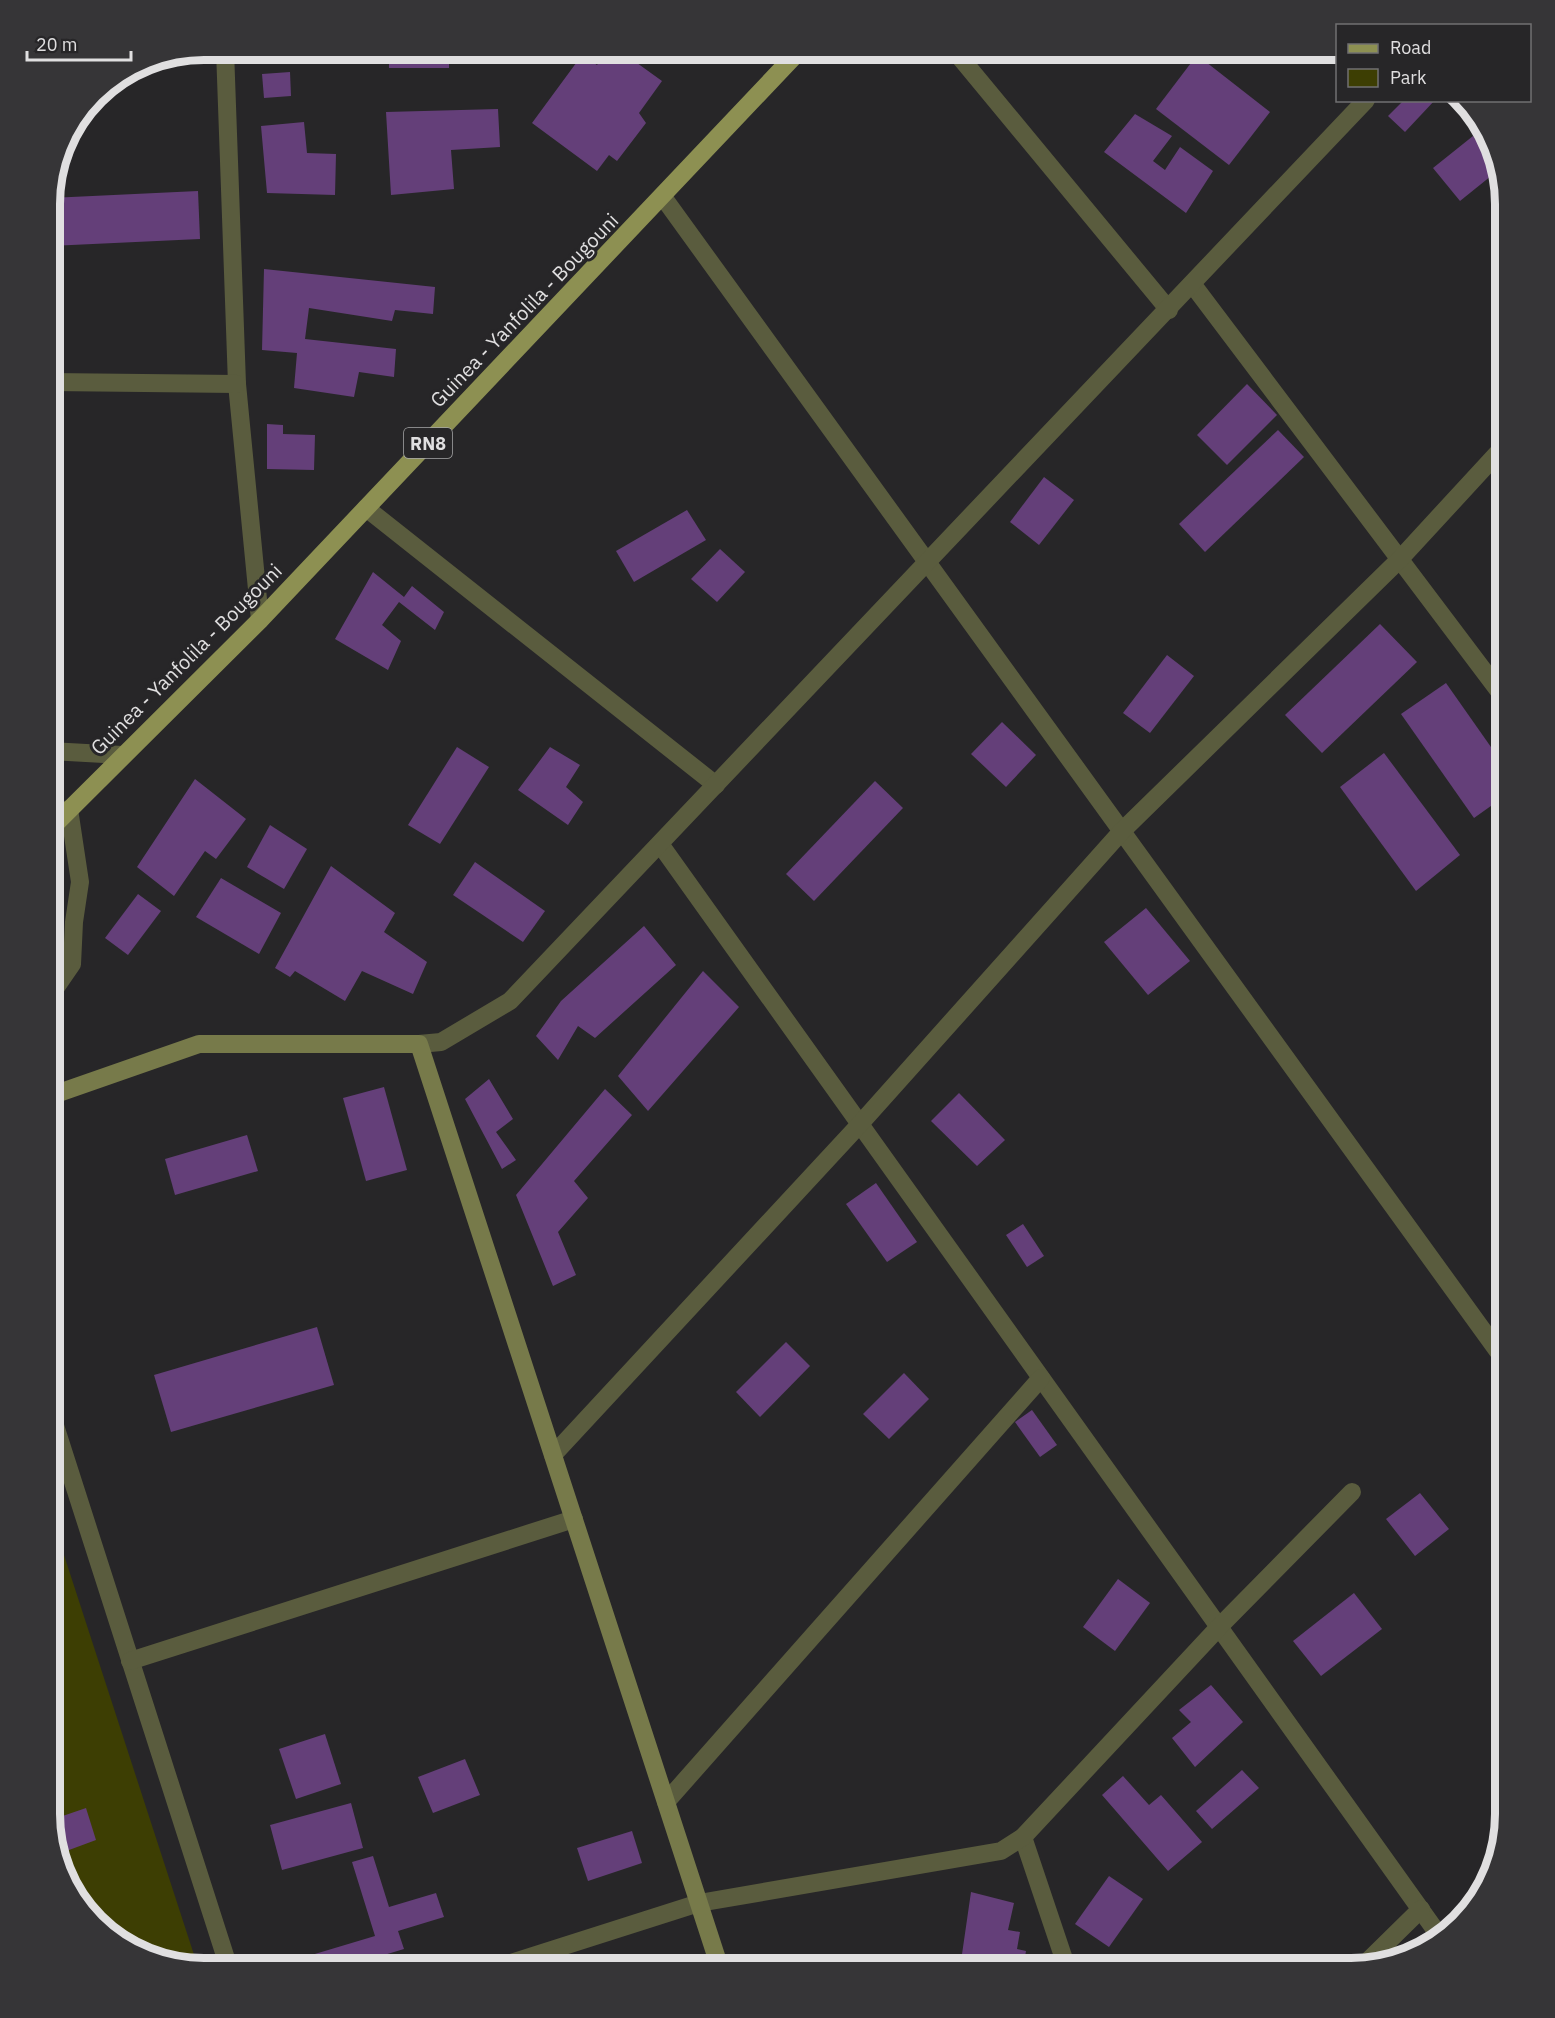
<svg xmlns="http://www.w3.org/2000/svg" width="1555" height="2018" font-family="'IBM Plex Sans',sans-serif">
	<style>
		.green { fill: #3d3e03 }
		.building { fill: #643f79 }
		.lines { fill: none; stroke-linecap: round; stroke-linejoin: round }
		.street { stroke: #5a5c3e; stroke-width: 18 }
		.secondary { stroke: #777a4a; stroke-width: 18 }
		.primary { stroke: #8d9052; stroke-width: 18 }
		.labels { text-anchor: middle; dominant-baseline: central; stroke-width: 6; stroke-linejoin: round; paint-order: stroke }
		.shield { fill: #272628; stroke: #a8a8a9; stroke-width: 1.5 }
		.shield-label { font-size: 18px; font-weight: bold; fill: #e0dfe0 }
		.street-label { font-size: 20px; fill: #e0dfe0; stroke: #272628 }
		.rim { fill: none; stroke: #e0dfe0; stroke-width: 8 }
	</style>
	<rect width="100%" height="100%" fill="#272628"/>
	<path class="green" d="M50 1512 198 1967 127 1948 75 1900 50 1815Z"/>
	<g class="building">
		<path d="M261 50H348L349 62 263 63Z"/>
		<rect x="389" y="50" width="60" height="18"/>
		<path d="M460 50H526V61L459 60Z"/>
		<path d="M608 50H619L662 81 639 113 646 123 617 161 609 155 597 171 532 123 582 55 597 65Z"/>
		<path d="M1197 55 1270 112 1229 165 1156 109Z"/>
		<path d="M290 72 291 96 264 98 262 74Z"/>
		<path d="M1404 100H1435L1405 132 1388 116Z"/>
		<path d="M498 109 500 147 451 150 454 189 391 195 386 112Z"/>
		<path d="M1135 114 1172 136 1153 161 1165 170 1180 147 1213 171 1186 213 1104 152Z"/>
		<path d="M304 122 307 153 336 154 335 195 267 193 261 126Z"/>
		<path d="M1473 136 1492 160 1496 172 1460 201 1433 168Z"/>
		<path d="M198 191 200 239 50 246V198Z"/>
		<path d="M264 269 435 287 433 314 395 310 392 321 309 308 305 339 396 349 394 377 359 372 354 397 294 388 297 353 262 350Z"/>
		<path d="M1247 384 1277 415 1227 465 1197 435Z"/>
		<path d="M267 424 283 425V434L315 435 314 470 267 469Z"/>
		<path d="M1278 430 1304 457 1205 552 1179 524Z"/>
		<path d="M1044 477 1074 500 1039 545 1010 522Z"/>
		<path d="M687 510 706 540 634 582 616 551Z"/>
		<path d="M720 549 745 572 717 602 691 579Z"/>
		<path d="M373 572 404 597 412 586 444 612 435 630 399 602 382 625 401 641 388 670 335 639Z"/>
		<path d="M1380 624 1417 662 1322 753 1285 715Z"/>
		<path d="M1167 655 1194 676 1150 733 1123 713Z"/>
		<path d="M1446 683 1505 767V796L1474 818 1401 714Z"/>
		<path d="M1002 722 1036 755 1006 787 971 754Z"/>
		<path d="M457 747 489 767 440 844 408 825Z"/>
		<path d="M550 747 580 765 566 787 583 802 568 825 518 790Z"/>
		<path d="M1384 753 1460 855 1416 891 1340 787Z"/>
		<path d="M195 779 246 819 216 859 205 851 174 896 137 867Z"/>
		<path d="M875 781 903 808 814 901 786 874Z"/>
		<path d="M270 825 307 849 284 889 247 867Z"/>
		<path d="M475 862 545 911 523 942 453 895Z"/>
		<path d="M331 866 395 913 384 932 427 962 413 994 362 971 345 1001 295 971 290 977 275 968Z"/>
		<path d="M221 878 281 913 259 954 196 917Z"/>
		<path d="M138 894 161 911 128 955 105 938Z"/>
		<path d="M1146 908 1190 961 1148 995 1104 942Z"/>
		<path d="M644 926 676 965 595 1038 578 1026 558 1060 536 1036 561 1001Z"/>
		<path d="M703 971 739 1007 648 1111 618 1076Z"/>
		<path d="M489 1079 513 1119 496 1132 516 1160 502 1169 465 1099Z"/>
		<path d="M384 1087 407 1170 366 1181 343 1098Z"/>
		<path d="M605 1089 632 1115 574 1181 588 1198 558 1232 576 1275 553 1286 516 1195Z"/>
		<path d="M959 1093 1005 1140 977 1166 931 1121Z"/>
		<path d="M247 1135 258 1171 175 1195 165 1159Z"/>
		<path d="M876 1183 917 1242 887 1262 846 1204Z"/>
		<path d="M1023 1224 1044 1256 1027 1267 1006 1235Z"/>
		<path d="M317 1327 334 1385 171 1432 154 1375Z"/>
		<path d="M786 1342 810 1366 760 1417 736 1392Z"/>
		<path d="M904 1373 929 1399 889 1439 863 1414Z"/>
		<path d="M1032 1410 1057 1445 1040 1457 1015 1422Z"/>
		<path d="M1420 1493 1449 1529 1415 1556 1386 1519Z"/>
		<path d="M1118 1579 1150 1603 1115 1651 1083 1627Z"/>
		<path d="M1354 1593 1382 1629 1321 1676 1293 1641Z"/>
		<path d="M1211 1685 1243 1722 1195 1767 1172 1738 1191 1722 1179 1710Z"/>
		<path d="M325 1734 341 1784 296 1799 279 1749Z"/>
		<path d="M465 1759 480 1795 433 1813 418 1777Z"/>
		<path d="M1242 1770 1259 1788 1212 1829 1196 1811Z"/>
		<path d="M1123 1776 1149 1805 1161 1795 1202 1842 1168 1871 1102 1795Z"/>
		<path d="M351 1803 363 1848 282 1870 270 1825Z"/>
		<path d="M86 1808 96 1840 61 1853 51 1820Z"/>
		<path d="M632 1831 642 1863 588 1881 577 1848Z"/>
		<path d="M373 1856 389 1907 436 1893 444 1917 398 1931 404 1949 341 1968H279L278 1965 375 1936 352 1862Z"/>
		<path d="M1109 1876 1143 1899 1109 1947 1075 1924Z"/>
		<path d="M971 1892 1014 1903 1008 1930 1020 1932 1017 1949 1026 1951 1023 1968H960Z"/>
	</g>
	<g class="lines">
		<g class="street">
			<path d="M225 50 237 384 260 620"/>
			<path d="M954 50 1169 310"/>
			<path d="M663 197 1505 1361"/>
			<path d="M1193 285 1505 699"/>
			<path d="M50 382 237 384"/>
			<path d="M366 508 716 785"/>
			<path d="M50 751 122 755"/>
			<path d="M660 844 1441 1938"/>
			<path d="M50 996 72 964 74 922 80 882 69 809"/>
			<path d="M419 1044 441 1042 510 1001 1366 100"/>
			<path d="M50 1410 229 1968"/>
			<path d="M553 1455 860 1124 1121 832 1400 559 1505 445"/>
			<path d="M130 1661 574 1519"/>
			<path d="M666 1802 1041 1378"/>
			<path d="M1023 1837 1067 1968"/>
			<path d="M1364 1965 1421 1909"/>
			<path d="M495 1968 699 1903 1001 1851 1023 1837 1219 1627 1352 1492"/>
		</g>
		<path class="secondary" d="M50 1096 199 1044H419L720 1968"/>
		<path class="primary" d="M50 829 260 620 800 50"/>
	</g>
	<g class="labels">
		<rect class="shield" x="404" y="428" width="48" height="30" rx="4.5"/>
		<g class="shield-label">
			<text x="428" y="443">RN8</text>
		</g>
		<g class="street-label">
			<text transform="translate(524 310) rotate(-46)">Guinea - Yanfolila - Bougouni</text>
			<text transform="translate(186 659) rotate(-45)">Guinea - Yanfolila - Bougouni</text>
		</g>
	</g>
	<path d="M0 0H1555V2018H0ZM204 60H1351A144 144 0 0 1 1495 204V1814A144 144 0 0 1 1351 1958H204A144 144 0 0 1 60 1814V204A144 144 0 0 1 204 60Z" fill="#363537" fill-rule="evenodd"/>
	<path class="rim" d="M204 60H1351A144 144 0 0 1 1495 204V1814A144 144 0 0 1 1351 1958H204A144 144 0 0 1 60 1814V204A144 144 0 0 1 204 60Z"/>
	<rect x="1336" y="24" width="195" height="78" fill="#272628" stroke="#717072" stroke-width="1.5"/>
	<rect x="1348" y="44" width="30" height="9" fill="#8d9052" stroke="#717072" stroke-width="1.5"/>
	<text x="1390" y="54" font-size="18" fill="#e0dfe0">Road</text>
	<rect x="1348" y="69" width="30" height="18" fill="#3d3e03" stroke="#717072" stroke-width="1.5"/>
	<text x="1390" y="84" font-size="18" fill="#e0dfe0">Park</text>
	<path d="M27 51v9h104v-9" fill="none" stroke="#e0dfe0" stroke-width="3"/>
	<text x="36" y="51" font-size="18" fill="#e0dfe0" stroke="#272628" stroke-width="4.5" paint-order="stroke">20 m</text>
</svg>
